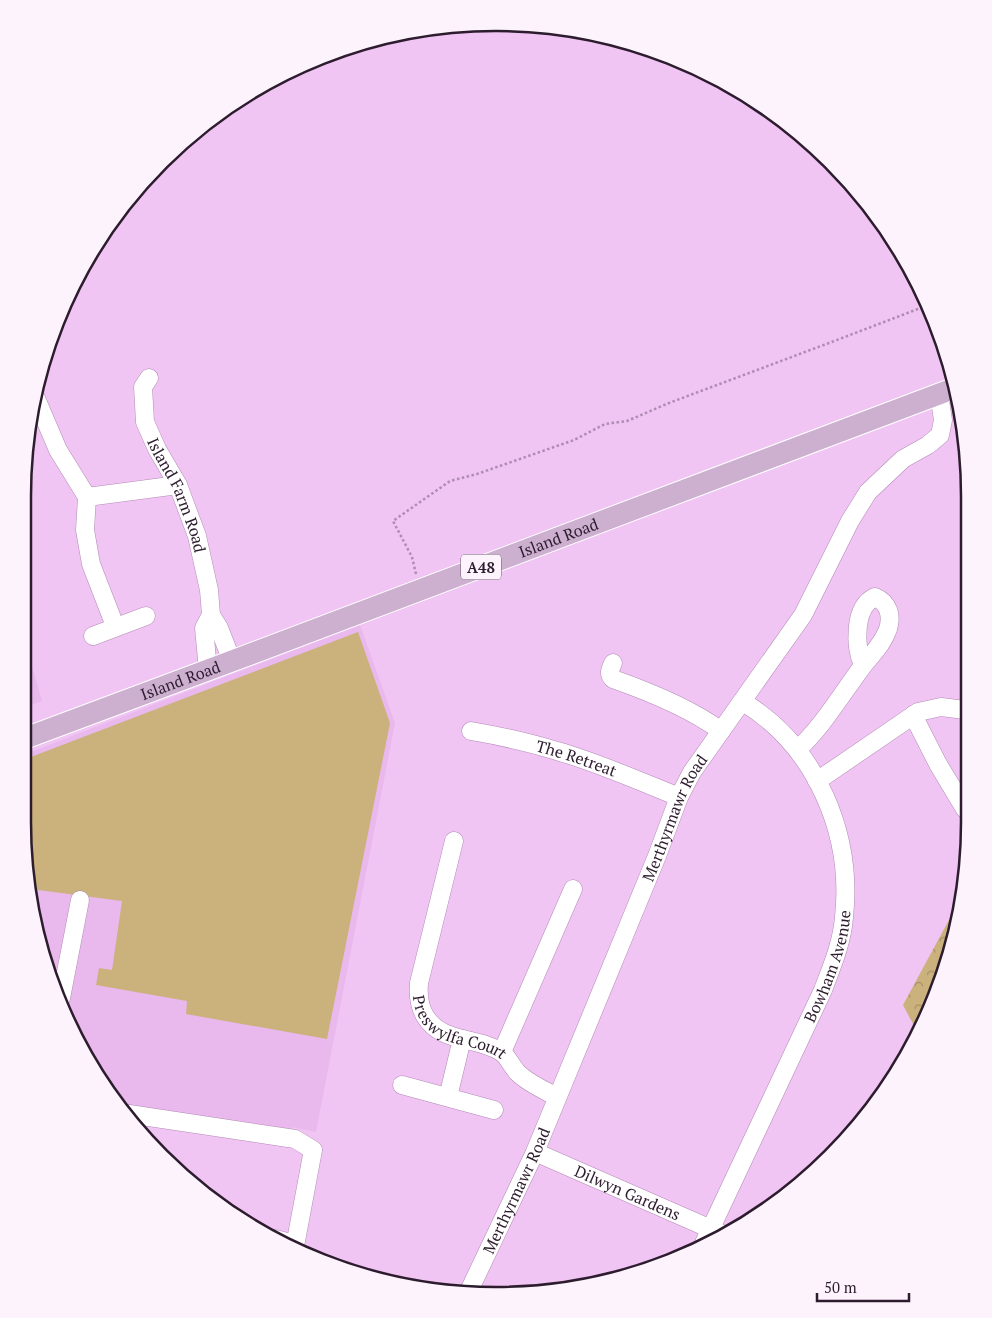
<svg xmlns="http://www.w3.org/2000/svg" width="992" height="1318" font-family="'PT Serif',serif">
	<style>
		.built { fill: #e9b8ed }
		.forest { fill: url(#forest-crowns) }
		.garden { fill: #cbb17c }
		.lines { fill: none; stroke-linecap: round; stroke-linejoin: round }
		.minor-casing { stroke: #b38ab6; stroke-width: 19 }
		.major-casing { stroke: #fff; stroke-width: 23 }
		.path { stroke: #af8cb1; stroke-width: 2.5; stroke-dasharray: 2.5 2.5; stroke-linecap: butt }
		.minor { stroke: #fff; stroke-width: 18 }
		.major { stroke: #cdafd0; stroke-width: 21 }
		.labels { text-anchor: middle; dominant-baseline: central; stroke-width: 5; stroke-linejoin: round; paint-order: stroke }
		.shield { fill: #fcf3fd; stroke: #6a5c6b; stroke-width: 1 }
		.shield-label { font-size: 15px; font-weight: bold; fill: #2c1c2d }
		.street-label { font-size: 16px; fill: #2c1c2d; stroke: #fcf3fd }
		.rim { fill: none; stroke: #2c1c2d; stroke-width: 2.5 }
	</style>
	<defs>
		<pattern id="forest-crowns" width="20" height="18" patternUnits="userSpaceOnUse" patternTransform="scale(1.25)"><rect width="20" height="18" fill="#cbb17c"/><path d="M2 6a3 3 0 1 1 6 0M12 15a3 3 0 1 1 6 0" fill="none" stroke="#a58f66"/></pattern>
	</defs>
	<rect width="100%" height="100%" fill="#f0c4f3"/>
	<g class="built">
		<path d="M360 625 395 723 316 1132 292 1127 289 1147 136 1124 86 1059 39 945 23 822V755Z"/>
		<path d="M23 636 42 701 23 708Z"/>
	</g>
	<path class="forest" d="M963 894 944 974 918 1033 903 1005Z"/>
	<path class="garden" d="M358 632 390 723 327 1039 186 1014 187 1001 96 985 99 968 112 970 122 901 31 889 23 822V760Z"/>
	<g class="lines">
		<defs>
			<g id="minor">
				<path id="s1" d="M149 378 143 387 145 422 157 449 178 485 197 536 209 590 211 615 219 628 232 661"/>
				<path d="M35 396 58 450 87 497 85 530 91 564 115 626"/>
				<path d="M87 497 178 485"/>
				<path d="M93 636 146 616"/>
				<path d="M613 663C610 670 608 674 613 679 650 692 690 708 721 731"/>
				<path d="M208 670 204 628 211 615"/>
				<path d="M913 715 938 764 965 809"/>
				<path id="s2" d="M471 731C500 736 528 742 557 751 599 763 639 781 679 797"/>
				<path d="M798 749C823 726 841 695 862 667 871 655 883 644 888 629 892 616 889 603 875 597 853 607 855 647 863 665"/>
				<path d="M817 781 918 712 941 707 965 710"/>
				<path id="s3" d="M454 841 419 983C418 995 419 1006 425 1016 442 1044 476 1036 501 1052 508 1056 511 1066 518 1073 528 1083 544 1090 557 1097"/>
				<path d="M61 998 80 900"/>
				<path d="M502 1052 573 889"/>
				<path d="M402 1085 494 1110"/>
				<path d="M448 1097 462 1039"/>
				<path d="M129 1114 295 1139 313 1150 295 1246 296 1250"/>
				<path id="s4" d="M535 1152 720 1233"/>
				<path d="M275 1239 287 1242 295 1246"/>
				<path id="s5" d="M704 1243 823 990C832 966 842 943 844 917 853 834 816 746 743 702"/>
				<path id="s6" d="M469 1291 535 1152 657 856 679 797 692 772 803 615 850 521 868 492 903 459 928 445 940 435 943 420 939 394"/>
			</g>
			<g id="major">
				<path id="s7" d="M23 739 232 661 955 388"/>
			</g>
		</defs>
		<use href="#minor" class="minor-casing"/>
		<use href="#major" class="major-casing"/>
		<path class="path" d="M416 574 412 557 393 521 450 481 477 474 574 440 605 424 627 421 669 403 829 343 918 309H927"/>
		<use href="#minor" class="minor"/>
		<use href="#major" class="major"/>
	</g>
	<g class="labels">
		<rect class="shield" x="461" y="554.5" width="40" height="25" rx="4"/>
		<g class="shield-label">
			<text x="481" y="567">A48</text>
		</g>
		<g class="street-label">
			<text stroke="none"><textPath href="#s1" startOffset="126">Island Farm Road</textPath></text>
			<text stroke="none"><textPath href="#s7" startOffset="572">Island Road</textPath></text>
			<text stroke="none"><textPath href="#s7" startOffset="168">Island Road</textPath></text>
			<text stroke="none"><textPath href="#s2" startOffset="109">The Retreat</textPath></text>
			<text stroke="none"><textPath href="#s6" startOffset="516">Merthyrmawr Road</textPath></text>
			<text stroke="none"><textPath href="#s5" startOffset="304">Bowham Avenue</textPath></text>
			<text stroke="none"><textPath href="#s3" startOffset="215">Preswylfa Court</textPath></text>
			<text stroke="none"><textPath href="#s6" startOffset="111">Merthyrmawr Road</textPath></text>
			<text stroke="none"><textPath href="#s4" startOffset="101">Dilwyn Gardens</textPath></text>
		</g>
	</g>
	<path d="M0 0H992V1318H0ZM496 31H496A465 465 0 0 1 961 496V822A465 465 0 0 1 496 1287H496A465 465 0 0 1 31 822V496A465 465 0 0 1 496 31Z" fill="#fcf3fd" fill-rule="evenodd"/>
	<path class="rim" d="M496 31H496A465 465 0 0 1 961 496V822A465 465 0 0 1 496 1287H496A465 465 0 0 1 31 822V496A465 465 0 0 1 496 31Z"/>
	<path d="M817 1293v8h92v-8" fill="none" stroke="#2c1c2d" stroke-width="2.5"/>
	<text x="824" y="1293" font-size="15" fill="#2c1c2d" stroke="#fcf3fd" stroke-width="4" paint-order="stroke">50 m</text>
</svg>
